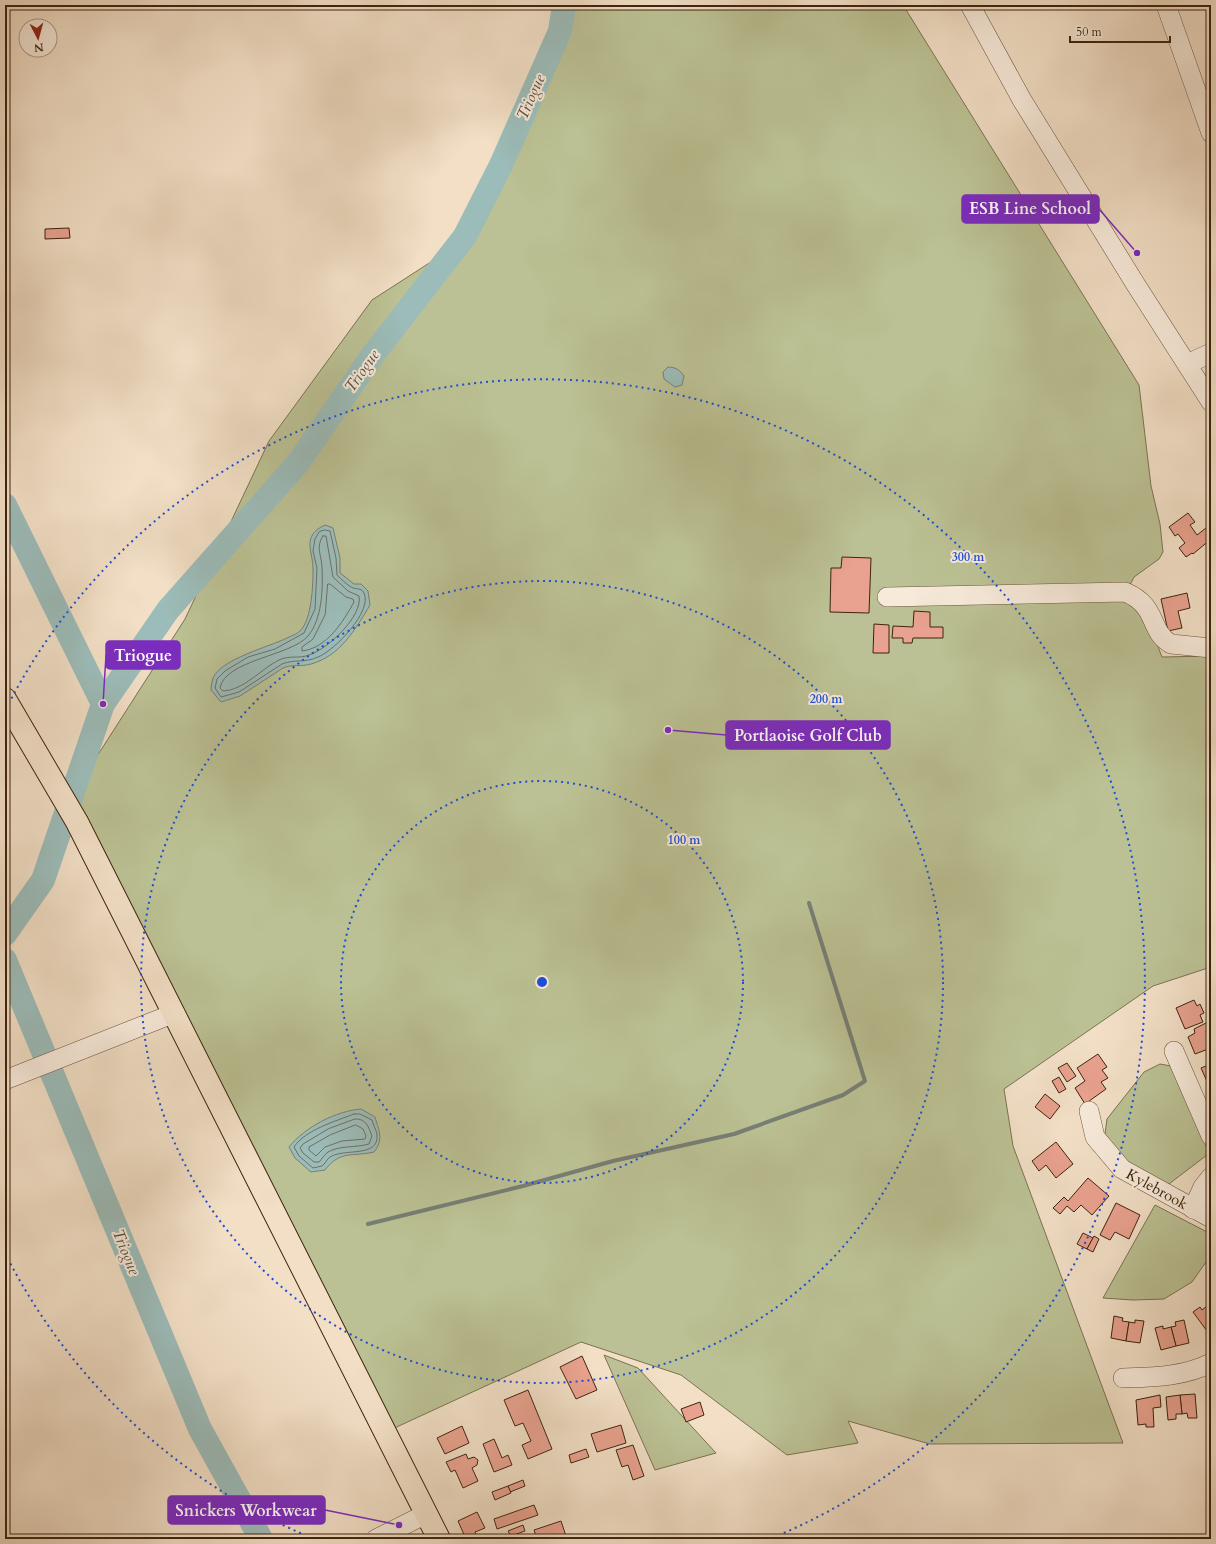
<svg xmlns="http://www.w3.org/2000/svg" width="1216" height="1544" font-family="Cardo,serif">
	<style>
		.green { fill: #bbc194; stroke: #7d7251 }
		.water { fill: #9cbcb9; stroke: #777f75 }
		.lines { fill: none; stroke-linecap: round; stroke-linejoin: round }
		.shore { stroke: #6e7064; stroke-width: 1 }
		.stream { stroke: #777f75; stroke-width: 4 }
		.river { stroke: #9cbcb9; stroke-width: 24 }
		.building { fill: #e9a28f; stroke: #3f240e }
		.minor-casing { stroke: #6c533c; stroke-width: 20 }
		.major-casing { stroke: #3f240e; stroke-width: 24 }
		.minor { stroke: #f7eada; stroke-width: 19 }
		.major { stroke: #f2dfc6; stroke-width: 22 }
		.ring { fill: none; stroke: #1d4ed8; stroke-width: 2; stroke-dasharray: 2 4 }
		.labels { text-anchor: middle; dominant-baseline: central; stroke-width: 4; stroke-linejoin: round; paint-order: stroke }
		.street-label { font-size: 15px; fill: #3f240e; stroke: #f7eada }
		.water-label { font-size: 16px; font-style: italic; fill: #5b5241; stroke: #f7eada }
		.centre { fill: #1d4ed8; stroke: #f7eada; stroke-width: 2 }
		.ring-label { font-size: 12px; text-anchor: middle; font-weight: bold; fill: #1d4ed8; stroke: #f7eada; stroke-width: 4; stroke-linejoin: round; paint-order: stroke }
		.leader { fill: none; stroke: #7b2cbf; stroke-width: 1.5 }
		.callout-dot { fill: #7b2cbf; stroke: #f7eada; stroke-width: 1.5 }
		.callout { fill: #7b2cbf; stroke: #7b2cbf; stroke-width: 1.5 }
		.callout-label { font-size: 16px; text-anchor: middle; font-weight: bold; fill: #fff }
	</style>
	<rect width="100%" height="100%" fill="#f2dfc6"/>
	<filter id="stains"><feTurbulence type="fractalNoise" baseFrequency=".005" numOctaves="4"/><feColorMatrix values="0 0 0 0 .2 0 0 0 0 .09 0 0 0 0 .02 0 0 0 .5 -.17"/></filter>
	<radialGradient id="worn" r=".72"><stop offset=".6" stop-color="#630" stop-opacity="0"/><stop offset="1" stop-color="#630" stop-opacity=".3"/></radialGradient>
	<g class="green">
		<path d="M575 5H903L1139 385 1151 486 1160 524 1163 552 1159 559 1134 577 1130 585 1147 618 1162 657 1211 656V967L1153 986 1004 1089 1013 1146 1123 1443 930 1444 848 1421 858 1443 787 1455 681 1375 581 1342 388 1431 78 804 74 792 185 619 269 441 372 300 468 238 569 31Z"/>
		<path d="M1160 1064 1171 1066 1179 1079 1208 1150 1207 1155 1165 1187 1126 1166 1105 1134 1107 1119 1144 1072Z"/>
		<path d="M1155 1205 1211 1234V1255L1192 1282 1164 1299 1133 1300 1103 1298Z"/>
		<path d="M604 1355 638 1368 716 1453 655 1470Z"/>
	</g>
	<g class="water">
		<path d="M668 367C675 367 680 370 684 376L682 385 675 387 664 379 663 372Z"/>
		<path d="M325 525 333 528 340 558V573L354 584H361L368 591 370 605C355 630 340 656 311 664 301 667 292 664 283 668L240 696 221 702 211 690C211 686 212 682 213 678 221 659 269 647 287 638 291 636 297 634 300 631 312 619 313 585 313 569 313 551 301 536 325 525Z"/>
		<path d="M361 1109 375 1117C379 1131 384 1139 374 1152 352 1157 340 1150 325 1170L311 1172 295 1158 289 1147C305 1127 336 1111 361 1109Z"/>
	</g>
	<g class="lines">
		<g class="shore">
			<path d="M325 530 330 531 336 558 337 575C341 579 346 584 351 587 356 590 361 587 364 593 373 611 334 651 318 657 305 663 294 659 282 664L239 692 221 697 215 688 217 679 225 671 248 657 275 649 304 633 315 609 317 568 313 551 315 539 319 532Z"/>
			<path d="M323 536H326L333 577 348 591 359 596C363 616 328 649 309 655 299 659 289 655 279 660 261 669 244 690 223 691L220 688C225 660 291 656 308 636 322 619 323 590 322 568 322 556 315 547 323 536Z"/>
			<path d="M328 584H330L346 597 353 599 354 602C343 622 327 648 302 651V647L313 639 325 615Z"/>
			<path d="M354 1114H360L372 1120C373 1125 377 1131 377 1135 379 1158 344 1148 330 1157 327 1159 325 1164 322 1166L313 1168 299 1156 294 1147C305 1130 336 1121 354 1114Z"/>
			<path d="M355 1119C366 1118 369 1128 372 1136L369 1144C355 1148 341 1145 328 1152 324 1155 322 1159 319 1162H314L303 1153 300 1148 303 1144 328 1129Z"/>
			<path d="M356 1125 363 1129 366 1136 365 1139 342 1141 325 1147 316 1156 309 1150V1147L330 1135Z"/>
		</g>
		<path class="stream" d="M368 1224 523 1186 613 1161 734 1134 843 1095 865 1081 809 903"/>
		<g class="river">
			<path d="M5 505 103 704"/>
			<path d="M5 934 43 880 103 704 168 610 298 463 372 356 465 236 501 165 560 31 564 5"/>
			<path d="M5 960 200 1429 261 1539"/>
		</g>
	</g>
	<g class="building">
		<path d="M69 228 70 238 45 239V229Z"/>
		<path d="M1188 513 1195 522 1190 525 1197 535 1206 528 1211 535V539L1193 554 1192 553 1186 557 1179 548 1185 543 1178 534 1175 536 1169 527Z"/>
		<path d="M842 557 871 558 869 613 830 612 831 568H841Z"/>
		<path d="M1187 593 1190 608 1178 611 1182 628 1168 631 1161 599Z"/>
		<path d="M914 611 930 612V627H943V638H913L912 643H903V638H892L893 626 913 627Z"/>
		<path d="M874 624 889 625V653H873Z"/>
		<path d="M1194 1000 1197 1006 1200 1004 1204 1013 1200 1015 1203 1022 1185 1029 1176 1008Z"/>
		<path d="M1208 1022 1211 1029 1206 1031 1211 1041V1048L1195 1054 1188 1037 1195 1033 1194 1029Z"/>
		<path d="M1098 1054 1107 1067 1102 1070 1108 1078 1101 1082 1106 1089 1085 1104 1075 1088 1085 1081 1077 1068Z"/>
		<path d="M1067 1063 1076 1076 1067 1082 1058 1068Z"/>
		<path d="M1211 1064V1085L1209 1086 1201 1068Z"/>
		<path d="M1059 1077 1066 1089 1059 1093 1052 1081Z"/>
		<path d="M1045 1094 1060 1106 1050 1119 1035 1107Z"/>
		<path d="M1056 1142 1073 1164 1056 1178 1046 1165 1039 1171 1032 1161Z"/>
		<path d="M1088 1178 1109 1196 1092 1215 1081 1205 1074 1212 1067 1206 1060 1214 1053 1208 1064 1197 1068 1201Z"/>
		<path d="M1116 1203 1140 1215 1129 1239 1115 1232 1110 1240 1100 1235Z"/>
		<path d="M1083 1233 1093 1238 1087 1249 1077 1244Z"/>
		<path d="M1094 1236 1099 1239 1093 1252 1087 1249Z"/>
		<path d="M1207 1306 1211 1312V1328L1207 1331 1193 1312 1200 1307 1202 1310Z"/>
		<path d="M1114 1316 1123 1318 1122 1321 1129 1322 1126 1341 1111 1338Z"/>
		<path d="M1135 1320 1144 1321 1140 1343 1126 1341 1129 1322 1135 1323Z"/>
		<path d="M1184 1320 1189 1343 1176 1346 1171 1327 1176 1326 1175 1322Z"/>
		<path d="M1163 1326V1329L1171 1327 1176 1346 1161 1350 1155 1328Z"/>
		<path d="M582 1356 597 1390 576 1399 560 1367Z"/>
		<path d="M528 1390 552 1449 528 1459 522 1445 531 1441 523 1423 515 1426 504 1400Z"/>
		<path d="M1195 1394 1197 1418H1188L1187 1413 1182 1414 1180 1395Z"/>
		<path d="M1160 1395 1161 1407 1153 1408 1154 1427H1146V1424L1138 1425 1136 1400Z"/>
		<path d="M1180 1395 1182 1414H1176V1419L1168 1420 1166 1397Z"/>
		<path d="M700 1402 704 1415 686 1422 681 1409Z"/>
		<path d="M621 1425 626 1443 597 1452 591 1434Z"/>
		<path d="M462 1426 469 1443 445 1454 437 1438Z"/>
		<path d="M494 1439 502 1458 508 1455 512 1465 494 1472 483 1444Z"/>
		<path d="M633 1445 644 1476 633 1480 628 1465 622 1467 616 1450Z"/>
		<path d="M586 1449 589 1457 571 1463 569 1455Z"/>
		<path d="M466 1454 468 1459 474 1457 478 1460 477 1465 472 1468 478 1481 463 1488 455 1470 451 1472 446 1462Z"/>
		<path d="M523 1480 525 1486 510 1492 508 1486Z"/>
		<path d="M508 1486 511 1493 495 1500 492 1492Z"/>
		<path d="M534 1505 538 1515 497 1529 494 1519Z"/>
		<path d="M477 1512 485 1528 475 1532 477 1537 466 1539 458 1521Z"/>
		<path d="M561 1521 566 1536 557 1539H537L534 1530Z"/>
		<path d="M523 1525 525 1531 511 1536 508 1531Z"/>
	</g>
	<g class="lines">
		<defs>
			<g id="minor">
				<path d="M970 5 1022 100 1136 285 1211 402"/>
				<path d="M1166 5 1211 133"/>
				<path d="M1187 364 1211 353"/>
				<path d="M887 597 1125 592C1159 606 1148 631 1171 644L1211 648"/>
				<path d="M1174 1051 1211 1136"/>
				<path d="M5 1080 175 1013"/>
				<path d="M1089 1111 1095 1137 1122 1169 1211 1218"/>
				<path d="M1193 1209 1203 1187 1211 1177"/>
				<path d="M1123 1378C1153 1377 1183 1377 1211 1363"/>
				<path d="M376 1539 426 1514"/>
			</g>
			<path id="major" d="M5 699 77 822 439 1539"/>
		</defs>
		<use href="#minor" class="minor-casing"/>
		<use href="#major" class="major-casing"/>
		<use href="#minor" class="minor"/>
		<use href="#major" class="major"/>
	</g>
	<g class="ring">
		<circle cx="542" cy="982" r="201"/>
		<circle cx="542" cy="982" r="401"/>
		<path d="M312 1538A602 602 0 0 1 6 1255M6 709A602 602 0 1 1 772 1538"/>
	</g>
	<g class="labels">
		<g class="street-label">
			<text transform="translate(1157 1189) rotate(29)">Kylebrook</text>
		</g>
		<g class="water-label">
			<text transform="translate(531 97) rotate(-66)">Triogue</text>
			<text transform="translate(362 371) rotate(-55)">Triogue</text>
			<text transform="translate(126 1252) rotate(68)">Triogue</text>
		</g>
	</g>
	<circle cx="542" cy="982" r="6" class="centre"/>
	<g class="ring-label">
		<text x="968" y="561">300 m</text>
		<text x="826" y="703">200 m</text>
		<text x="684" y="844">100 m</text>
	</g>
	<path class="leader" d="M1137 253L1099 209M103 704L106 655M668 730L726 735M399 1525L325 1510"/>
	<g class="callout-dot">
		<circle cx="1137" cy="253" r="4"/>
		<circle cx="103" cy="704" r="4"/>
		<circle cx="668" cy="730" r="4"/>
		<circle cx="399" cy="1525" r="4"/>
	</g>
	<g class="callout">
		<rect x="962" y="195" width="137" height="28" rx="4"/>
		<rect x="106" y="641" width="74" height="28" rx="4"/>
		<rect x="726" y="721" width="164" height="28" rx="4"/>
		<rect x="168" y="1496" width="157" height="28" rx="4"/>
	</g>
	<g class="callout-label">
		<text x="1030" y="214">ESB Line School</text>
		<text x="143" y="661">Triogue</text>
		<text x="808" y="741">Portlaoise Golf Club</text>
		<text x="246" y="1516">Snickers Workwear</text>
	</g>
	<rect width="1216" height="1544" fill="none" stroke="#f2dfc6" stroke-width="20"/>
	<rect x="6" y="6" width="1204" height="1532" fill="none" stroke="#3f240e" stroke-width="2"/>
	<rect x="10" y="10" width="1196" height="1524" fill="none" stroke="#3f240e"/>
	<g transform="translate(38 38) rotate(174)"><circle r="19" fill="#f7eada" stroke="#ad9b88"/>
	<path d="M0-3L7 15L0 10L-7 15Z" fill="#8f2418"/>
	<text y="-6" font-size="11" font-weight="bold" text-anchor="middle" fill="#3f240e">N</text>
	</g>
	<path d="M1070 36v6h100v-6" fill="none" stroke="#3f240e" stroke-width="2"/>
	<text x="1076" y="36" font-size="12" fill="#3f240e" stroke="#f7eada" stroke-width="3" paint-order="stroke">50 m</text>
	<rect width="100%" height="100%" filter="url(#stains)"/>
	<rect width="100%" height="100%" fill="url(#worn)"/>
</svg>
